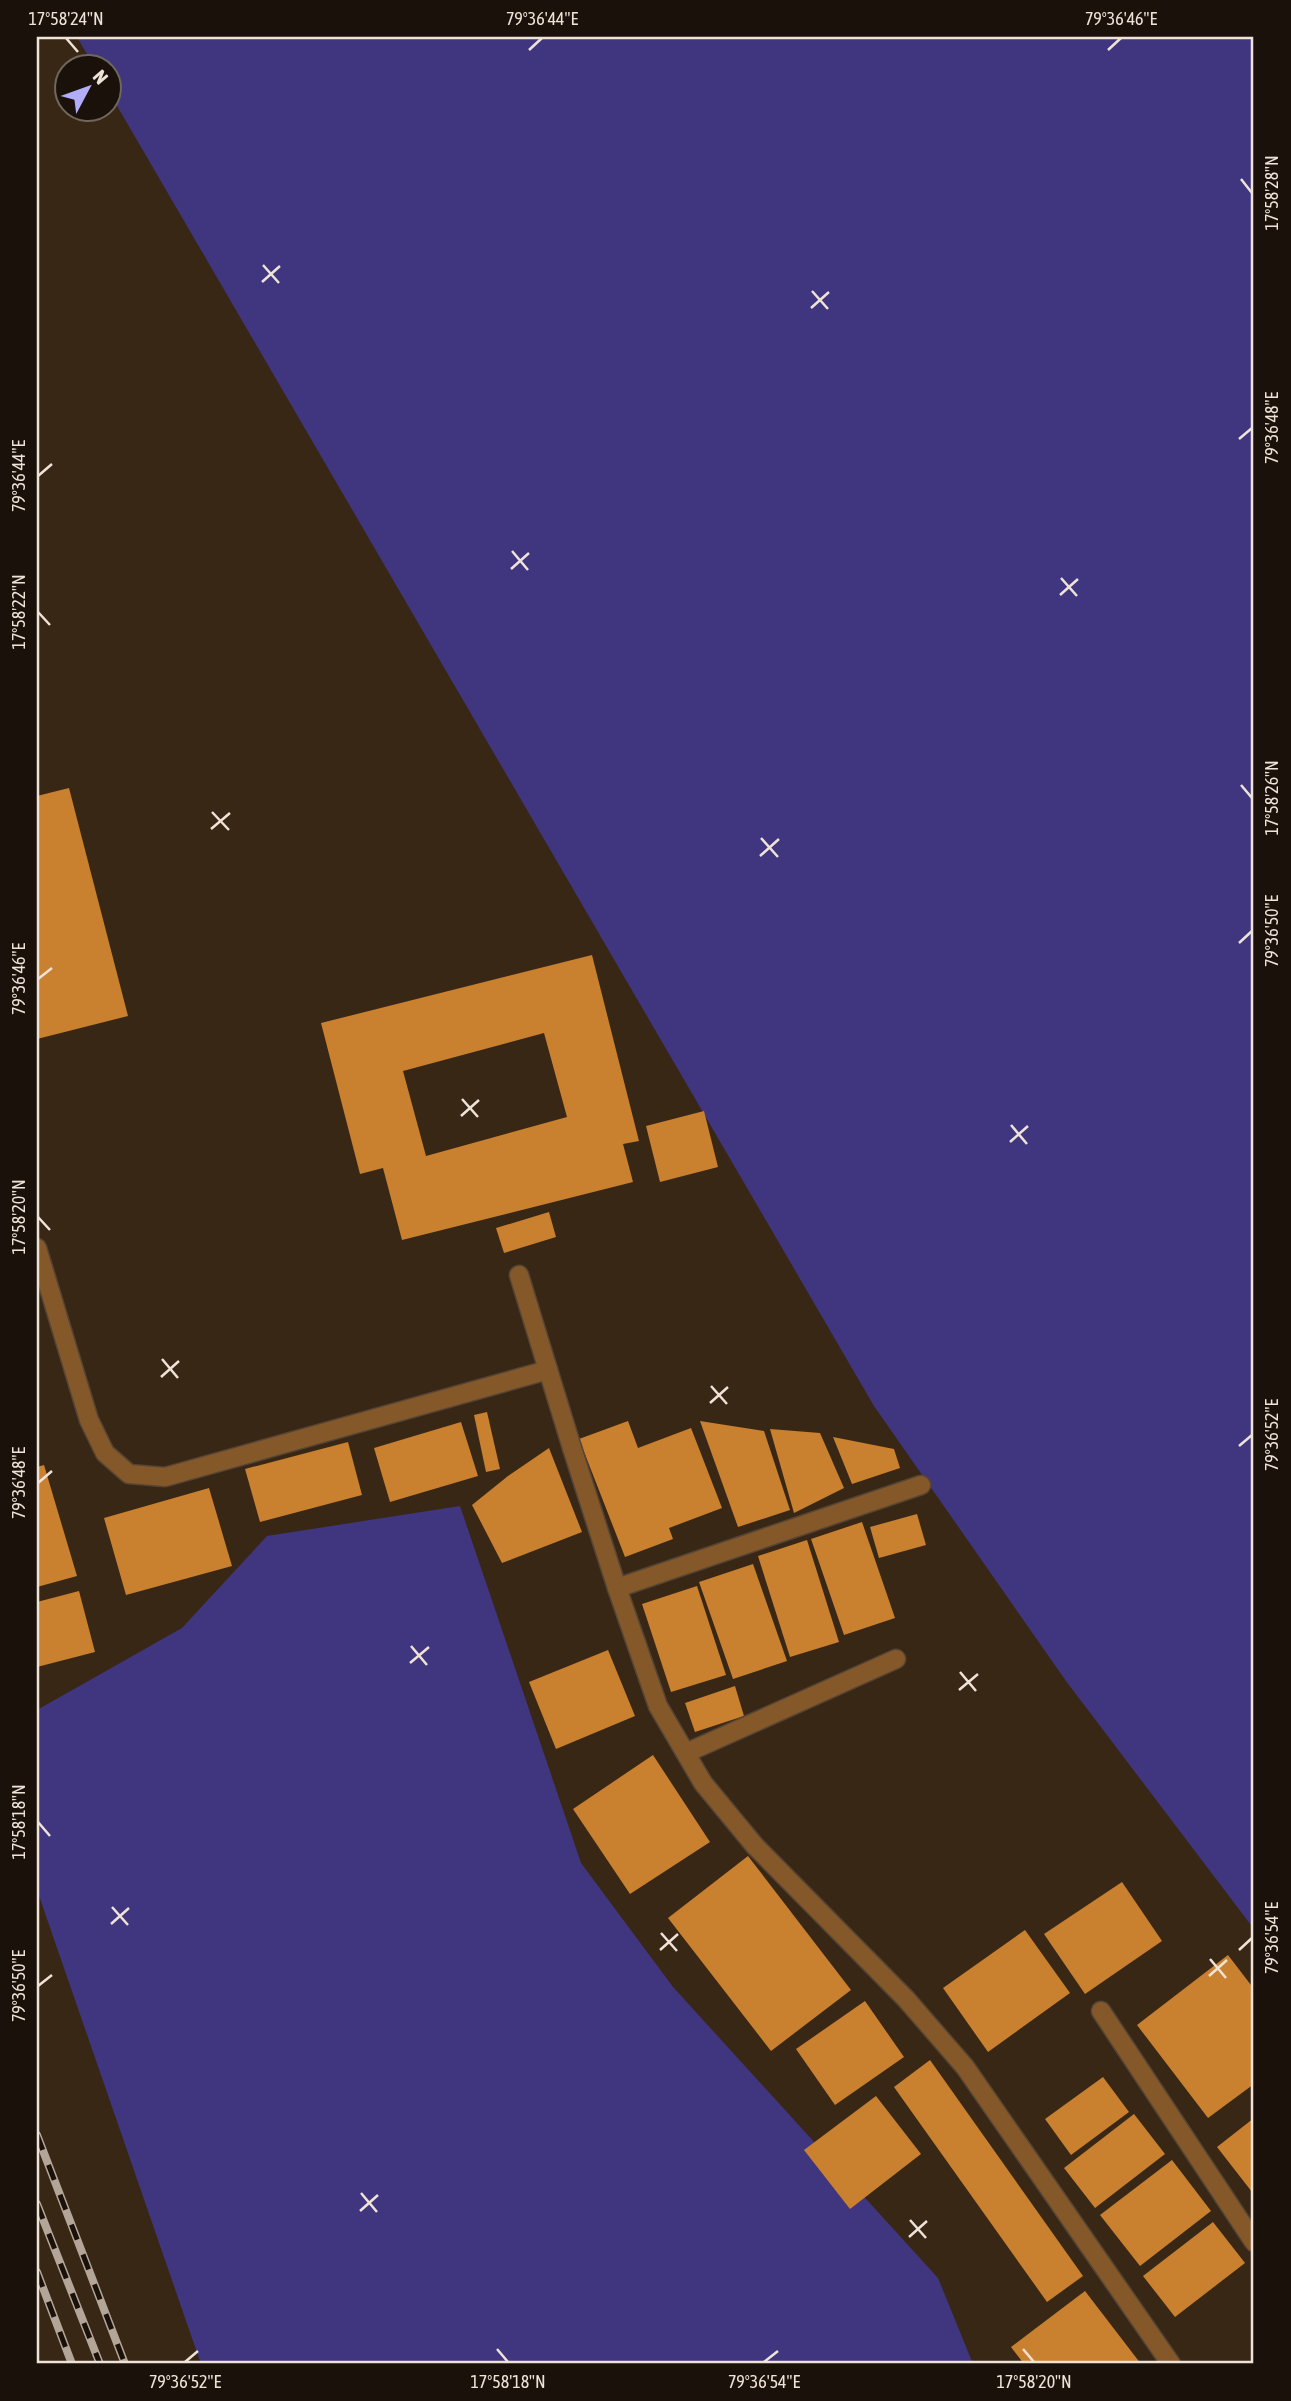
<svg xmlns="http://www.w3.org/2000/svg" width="1291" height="2401" font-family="'Asap Condensed',sans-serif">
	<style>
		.green { fill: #403680 }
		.building { fill: #c9802f; fill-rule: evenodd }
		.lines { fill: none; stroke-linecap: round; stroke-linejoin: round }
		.lane-casing { stroke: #564535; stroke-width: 21 }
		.street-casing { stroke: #564535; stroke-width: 21 }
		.lane { stroke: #85582a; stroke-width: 18 }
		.street { stroke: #85582a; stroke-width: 18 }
		.rail-casing { stroke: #b3a598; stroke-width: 8 }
		.rail { stroke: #1a120a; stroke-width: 5; stroke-dasharray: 16; stroke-linecap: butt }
		.ticks { fill: none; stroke: #efe3d8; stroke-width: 2.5 }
		.neatline { fill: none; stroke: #efe3d8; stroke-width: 2.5 }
		.ticks-label { font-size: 18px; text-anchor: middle; fill: #efe3d8 }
	</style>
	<rect width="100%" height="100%" fill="#392716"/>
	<g class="green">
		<path d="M77 37H1254V1929L1066 1681 874 1406 109 92 108 66H94Z"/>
		<path d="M460 1506 581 1863 673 1987 938 2278 973 2364H201L37 1890V1710L182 1628 267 1536Z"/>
	</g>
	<g class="building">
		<path d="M69 788 128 1016 37 1039V796Z"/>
		<path d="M592 955 639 1141 623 1144 633 1182 402 1240 383 1168 360 1174 321 1023ZM544 1033 567 1117 426 1156 403 1071Z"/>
		<path d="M704 1111 718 1167 660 1182 646 1126Z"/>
		<path d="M549 1212 556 1237 504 1253 496 1228Z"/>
		<path d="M487 1412 500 1469 486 1472 474 1415Z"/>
		<path d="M628 1421 638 1448 691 1428 722 1508 669 1528 673 1539 625 1557 579 1439Z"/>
		<path d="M700 1421 764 1431 790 1510 738 1527Z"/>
		<path d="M461 1422 478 1476 390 1502 374 1448Z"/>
		<path d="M770 1429 820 1433 844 1488 794 1513Z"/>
		<path d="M833 1437 894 1449 900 1468 852 1484Z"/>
		<path d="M348 1442 362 1495 260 1522 245 1469Z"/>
		<path d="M549 1448 582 1532 502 1563 472 1505 508 1476Z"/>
		<path d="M44 1465 77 1576 37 1587V1467Z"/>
		<path d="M209 1488 232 1566 126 1595 104 1518Z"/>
		<path d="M917 1514 926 1545 879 1558 870 1527Z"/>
		<path d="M862 1522 895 1618 844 1635 811 1539Z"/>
		<path d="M807 1540 839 1642 790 1657 758 1556Z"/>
		<path d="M753 1564 787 1661 733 1679 699 1582Z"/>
		<path d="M697 1586 726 1675 671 1692 642 1604Z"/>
		<path d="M79 1591 95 1652 37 1667V1602Z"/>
		<path d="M608 1650 635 1716 556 1749 529 1682Z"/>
		<path d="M735 1686 744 1716 695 1732 685 1703Z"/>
		<path d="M653 1755 710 1842 630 1894 573 1809Z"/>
		<path d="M748 1856 851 1990 771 2051 668 1918Z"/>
		<path d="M1122 1882 1162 1941 1085 1994 1044 1934Z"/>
		<path d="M1025 1930 1070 1993 988 2052 943 1988Z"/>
		<path d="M1228 1955 1254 1989V2084L1208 2118 1137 2025Z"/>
		<path d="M865 2001 904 2057 835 2105 796 2049Z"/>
		<path d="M930 2060 1083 2276 1047 2302 894 2087Z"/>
		<path d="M1103 2077 1129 2112 1071 2155 1045 2119Z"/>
		<path d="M876 2096 921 2154 850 2209 804 2150Z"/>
		<path d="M1134 2114 1165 2154 1095 2208 1064 2168Z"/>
		<path d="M1254 2118V2190L1252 2192 1217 2147Z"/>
		<path d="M1172 2160 1211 2211 1140 2266 1100 2215Z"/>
		<path d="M1213 2222 1245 2263 1175 2317 1143 2276Z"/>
		<path d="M1085 2291 1141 2364H1024L1011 2347Z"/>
	</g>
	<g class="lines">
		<defs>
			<g id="lane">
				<path d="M37 1248 89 1420 105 1453 129 1474 165 1477 548 1370"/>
				<path d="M519 1275 572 1448"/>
			</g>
			<g id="street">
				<path d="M572 1448 617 1588 658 1706 703 1783 755 1846 906 1999 965 2067 1171 2364"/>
				<path d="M617 1588 921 1485"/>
				<path d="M686 1753 896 1659"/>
				<path d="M1101 2011 1254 2242"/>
			</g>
		</defs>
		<use href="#lane" class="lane-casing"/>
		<use href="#street" class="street-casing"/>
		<use href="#lane" class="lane"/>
		<use href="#street" class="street"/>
		<defs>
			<g id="rail">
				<path d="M37 2135 125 2364"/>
				<path d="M37 2204 100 2364"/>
				<path d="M37 2272 72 2364"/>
			</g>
		</defs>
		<use href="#rail" class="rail-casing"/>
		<use href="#rail" class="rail"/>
	</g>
	<path class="ticks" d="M66 38 78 52M529 50 542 38M1108 50 1121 38M1241 179 1252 193M263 265 279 283M262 282 280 266M812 291 828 309M811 308 829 292M1239 439 1252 428M38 476 52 464M512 551 528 570M511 569 529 553M1061 578 1077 596M1060 595 1078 579M38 612 50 625M1241 785 1252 798M212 812 229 830M211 829 230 813M761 838 778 857M760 856 779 839M1239 943 1252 931M38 979 52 968M462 1099 478 1117M461 1116 479 1100M1011 1125 1027 1144M1010 1142 1028 1126M38 1217 50 1230M162 1359 178 1378M161 1377 179 1361M711 1386 727 1404M710 1403 728 1387M1239 1446 1252 1435M38 1483 52 1471M411 1646 427 1665M410 1663 429 1647M960 1672 976 1691M959 1690 978 1674M38 1822 50 1836M112 1907 128 1925M111 1924 129 1908M661 1933 677 1951M660 1950 678 1934M1239 1950 1252 1938M1210 1959 1226 1978M1209 1976 1227 1960M38 1986 52 1975M361 2193 377 2212M360 2211 378 2195M910 2220 926 2238M909 2237 927 2221M497 2349 508 2362M1023 2349 1034 2362M185 2362 198 2351M764 2362 778 2351"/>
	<rect width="1291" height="2401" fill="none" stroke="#1a120a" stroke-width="77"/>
	<g transform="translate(88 88) rotate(49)"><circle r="33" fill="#1a120a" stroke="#6f665c" stroke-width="2"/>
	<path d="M0-5L12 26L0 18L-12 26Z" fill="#b1adfa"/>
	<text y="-10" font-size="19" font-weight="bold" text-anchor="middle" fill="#efe3d8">N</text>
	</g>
	<rect x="38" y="38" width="1214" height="2324" class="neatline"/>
	<g class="ticks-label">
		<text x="66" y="25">17°58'24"N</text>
		<text x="542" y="25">79°36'44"E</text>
		<text x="1121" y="25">79°36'46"E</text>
		<text transform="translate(1272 193) rotate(-90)" y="6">17°58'28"N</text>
		<text transform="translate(1272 428) rotate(-90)" y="6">79°36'48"E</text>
		<text transform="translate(19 476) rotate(-90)" y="6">79°36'44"E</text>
		<text transform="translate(19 612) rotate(-90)" y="6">17°58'22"N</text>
		<text transform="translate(1272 798) rotate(-90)" y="6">17°58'26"N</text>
		<text transform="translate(1272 931) rotate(-90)" y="6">79°36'50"E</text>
		<text transform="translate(19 979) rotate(-90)" y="6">79°36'46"E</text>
		<text transform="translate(19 1217) rotate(-90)" y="6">17°58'20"N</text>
		<text transform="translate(1272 1435) rotate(-90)" y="6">79°36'52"E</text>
		<text transform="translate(19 1483) rotate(-90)" y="6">79°36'48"E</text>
		<text transform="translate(19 1822) rotate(-90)" y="6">17°58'18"N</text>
		<text transform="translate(1272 1938) rotate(-90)" y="6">79°36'54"E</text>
		<text transform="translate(19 1986) rotate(-90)" y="6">79°36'50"E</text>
		<text x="185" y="2388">79°36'52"E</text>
		<text x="508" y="2388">17°58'18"N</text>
		<text x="764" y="2388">79°36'54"E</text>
		<text x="1034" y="2388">17°58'20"N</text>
	</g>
</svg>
